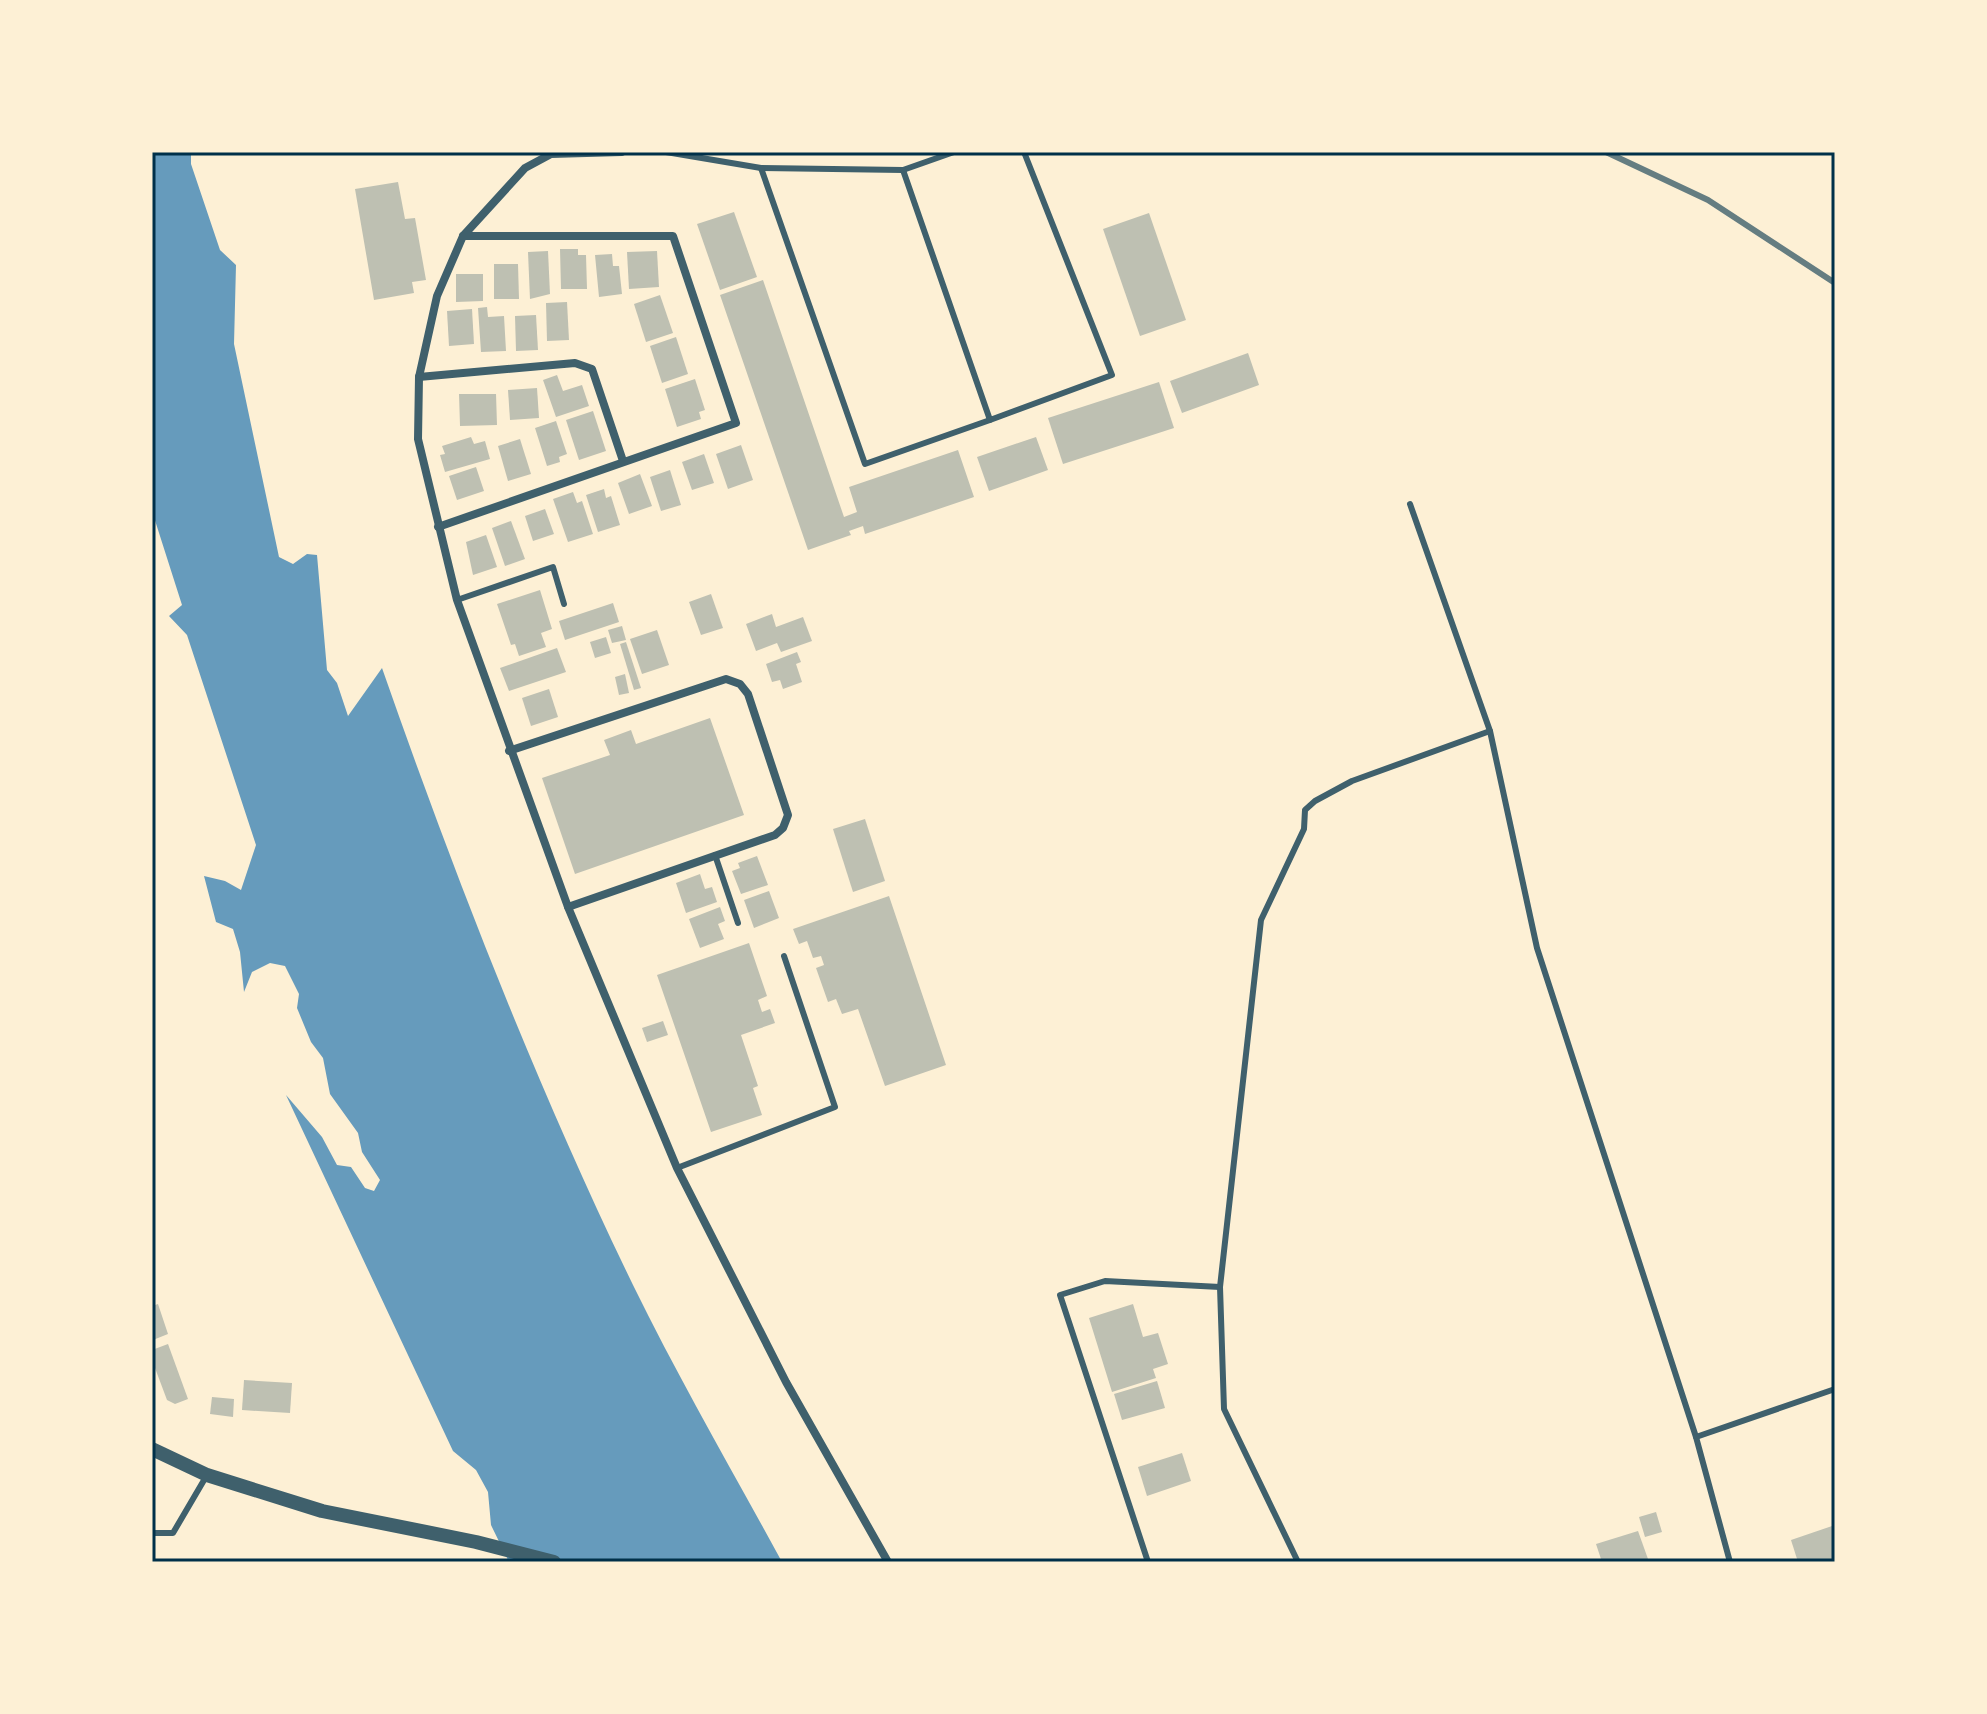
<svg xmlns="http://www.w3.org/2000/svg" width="1987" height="1714" font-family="'Golos Text',sans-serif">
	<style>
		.water { fill: #669bbc }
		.building { fill: #bec0b2 }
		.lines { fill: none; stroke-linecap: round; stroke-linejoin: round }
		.service { stroke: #3f606c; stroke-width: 6 }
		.minor { stroke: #3f606c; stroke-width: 8 }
		.tertiary { stroke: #3f606c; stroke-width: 14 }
		.rail { stroke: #657d81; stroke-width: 6 }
		.neatline { fill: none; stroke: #003049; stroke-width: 3 }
	</style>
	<rect width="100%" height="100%" fill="#fdf0d5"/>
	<path class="water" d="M152 152H191V164L220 250 236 265 234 344 279 557 293 564 307 554 317 555 327 670 337 683 348 716 382 668C455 877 536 1085 633 1285 679 1379 732 1470 782 1562H509L491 1525 488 1492 476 1470 453 1451 286 1095 322 1137 337 1165 351 1167 365 1188 374 1191 380 1180 362 1152 358 1133 330 1094 323 1058 311 1042 297 1008 299 994 285 966 270 963 252 972 244 992 240 952 233 929 216 922 204 876 225 881 241 890 256 845 187 635 169 616 182 605 152 511Z"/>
	<g class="building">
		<path d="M398 182 405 219 415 218 426 280 412 282 414 293 374 300 355 189Z"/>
		<path d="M734 212 757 277 720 290 697 224Z"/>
		<path d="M1149 213 1186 320 1140 336 1103 229Z"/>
		<path d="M560 249H578V255H586L587 289H561Z"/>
		<path d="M548 251 550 294 530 299 528 252Z"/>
		<path d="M657 251 659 287 629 289 627 252Z"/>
		<path d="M612 254 613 266H619L622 294 599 297 595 255Z"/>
		<path d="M494 264H518L519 299H494Z"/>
		<path d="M456 274H483V301L456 302Z"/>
		<path d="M763 280 844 517 857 512 849 487 958 450 974 497 865 534 863 526 849 531 851 535 808 550 720 295Z"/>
		<path d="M660 295 673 333 646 342 634 304Z"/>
		<path d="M567 302 569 340 547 341 546 303Z"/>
		<path d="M487 307 488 317 504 316 506 351 481 352 478 308Z"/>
		<path d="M472 309 474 344 449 346 447 311Z"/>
		<path d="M536 315 538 350 516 351 515 316Z"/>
		<path d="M676 337 688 374 662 383 650 346Z"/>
		<path d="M1248 353 1259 385 1182 413 1170 381Z"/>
		<path d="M557 375 563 391 582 385 589 406 556 417 543 380Z"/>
		<path d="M695 379 705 410 699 412 701 419 677 427 665 389Z"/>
		<path d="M1159 382 1174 428 1063 464 1048 418Z"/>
		<path d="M537 388 539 418 510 420 508 390Z"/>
		<path d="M459 394H496L497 425 460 426Z"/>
		<path d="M593 411 606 451 579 460 566 420Z"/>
		<path d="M556 421 567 454 559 457 560 462 547 466 535 428Z"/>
		<path d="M471 437 474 444 485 441 490 459 445 472 440 455 445 454 442 446Z"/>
		<path d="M1036 437 1048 470 989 491 977 457Z"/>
		<path d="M520 439 531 474 508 481 498 446Z"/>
		<path d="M741 445 753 480 728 489 716 454Z"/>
		<path d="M704 454 714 483 692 490 682 462Z"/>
		<path d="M476 467 484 491 457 500 449 476Z"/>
		<path d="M670 470 681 505 661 511 650 477Z"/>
		<path d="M640 474 652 506 629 514 618 483Z"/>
		<path d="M604 489 606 498 611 496 620 525 598 532 586 495Z"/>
		<path d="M573 492 577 503 582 501 593 534 568 542 553 499Z"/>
		<path d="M545 509 554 534 533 541 525 516Z"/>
		<path d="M511 521 525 559 505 566 492 528Z"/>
		<path d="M486 535 497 567 473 575 466 542Z"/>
		<path d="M540 590 552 629 541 633 546 647 519 656 515 644 511 645 497 604Z"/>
		<path d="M711 594 723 628 701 635 689 602Z"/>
		<path d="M613 603 619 622 565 640 559 621Z"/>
		<path d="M772 614 776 627 803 617 812 641 781 652 777 643 756 651 746 624Z"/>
		<path d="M622 626 626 640 612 643 608 630Z"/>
		<path d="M657 630 669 665 642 674 630 639Z"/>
		<path d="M606 637 611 653 595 658 590 642Z"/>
		<path d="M626 642 641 688 634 690 620 644Z"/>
		<path d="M557 648 566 672 509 691 500 668Z"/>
		<path d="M797 652 801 662 796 664 802 682 783 689 780 680 772 682 766 664Z"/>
		<path d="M625 674 629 693 619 695 615 677Z"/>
		<path d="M549 689 558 717 531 726 522 698Z"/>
		<path d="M710 718 744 815 575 874 542 778 610 755 604 740 631 730 636 744Z"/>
		<path d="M865 819 885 881 853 892 833 829Z"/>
		<path d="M757 856 768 885 741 894 732 871 740 868 738 863Z"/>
		<path d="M700 874 705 889 712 887 717 902 686 913 676 883Z"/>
		<path d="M769 891 779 918 754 928 744 900Z"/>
		<path d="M889 896 946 1065 885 1086 858 1009 842 1014 836 999 828 1002 816 968 824 965 821 956 813 958 807 941 799 944 793 929Z"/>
		<path d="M720 907 725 921 718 924 724 939 700 948 689 919Z"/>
		<path d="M749 943 767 996 758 1000 762 1012 770 1009 775 1023 741 1035 758 1086 753 1088 762 1115 711 1132 657 975Z"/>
		<path d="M663 1021 668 1035 647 1042 642 1028Z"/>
		<path d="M158 1304 168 1334 153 1340 152 1306Z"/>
		<path d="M1133 1304 1143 1337 1158 1333 1168 1364 1153 1369 1156 1378 1112 1392 1089 1318Z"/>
		<path d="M168 1344 188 1399 175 1404 167 1400 152 1360V1350Z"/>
		<path d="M244 1380 292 1383 290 1413 242 1410Z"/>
		<path d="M1157 1381 1165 1408 1122 1420 1114 1394Z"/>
		<path d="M212 1397 234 1399 233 1417 210 1414Z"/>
		<path d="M1182 1453 1191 1481 1147 1496 1138 1467Z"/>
		<path d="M1656 1512 1662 1532 1645 1537 1639 1517Z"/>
		<path d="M1835 1525V1562H1798L1791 1540Z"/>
		<path d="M1638 1531 1648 1559 1602 1562 1596 1544Z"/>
	</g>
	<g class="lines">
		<g class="service">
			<path d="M666 152 761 168 903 170 954 152"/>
			<path d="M761 168 865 464 990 420"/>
			<path d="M903 170 990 420 1112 375 1024 152"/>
			<path d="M1410 504 1490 731 1537 948 1696 1437 1835 1389"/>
			<path d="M457 600 553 567 564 604"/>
			<path d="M715 855 738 923"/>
			<path d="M677 1168 835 1107 784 956"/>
			<path d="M1696 1437 1730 1562"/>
			<path d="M152 1533H173L207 1475"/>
			<path d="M1148 1562 1060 1295 1105 1281 1220 1287"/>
			<path d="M1298 1562 1224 1409 1220 1287 1261 920 1304 829 1305 810 1315 801 1352 781 1490 731"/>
		</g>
		<g class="minor">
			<path d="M622 152 551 154 525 168 463 236 437 296 419 377 418 439 457 600 568 907 677 1168 786 1382 888 1562"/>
			<path d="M419 377 575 363 592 369 623 461"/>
			<path d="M438 527 736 423 673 236H463"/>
			<path d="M509 751 726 679 740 684 748 694 788 815 783 828 775 835 568 907"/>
		</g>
		<path class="tertiary" d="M152 1449 207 1475 322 1511 476 1542 554 1562"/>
		<path class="rail" d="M1606 152 1708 200 1835 283"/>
	</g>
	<rect width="1987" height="1714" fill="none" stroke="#fdf0d5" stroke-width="308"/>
	<rect x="154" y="154" width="1679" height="1406" class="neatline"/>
</svg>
